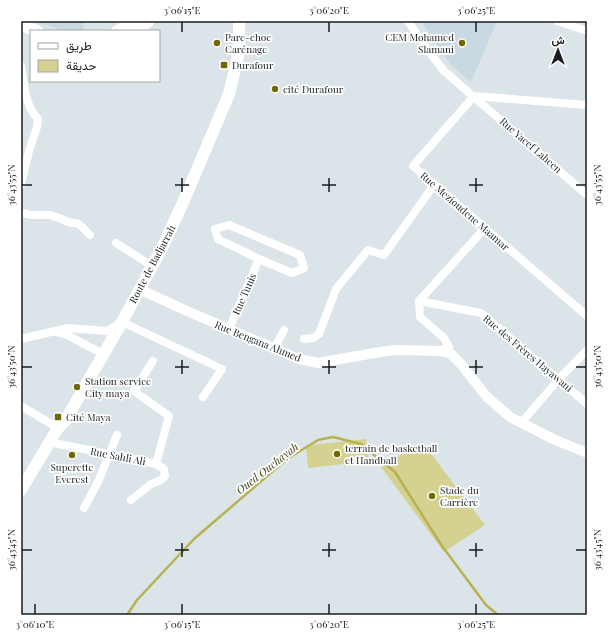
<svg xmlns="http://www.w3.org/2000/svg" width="608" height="636" font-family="'Playfair Display',Vazirmatn,serif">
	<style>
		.built { fill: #c9d9e1 }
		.green { fill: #d5d190 }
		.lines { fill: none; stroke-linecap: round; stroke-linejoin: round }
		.stream { stroke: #b8b151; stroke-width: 2.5 }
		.minor { stroke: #fff; stroke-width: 8 }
		.tertiary { stroke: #fff; stroke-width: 10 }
		.secondary { stroke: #fff; stroke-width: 12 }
		.ticks { fill: none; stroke: #1a1d1f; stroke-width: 1.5 }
		.poi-dot { fill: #716a03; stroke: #fff; stroke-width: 1.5 }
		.labels { text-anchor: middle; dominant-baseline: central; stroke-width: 3.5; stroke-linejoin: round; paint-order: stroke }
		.poi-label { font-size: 10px; fill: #1a1d1f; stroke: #fff; text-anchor: start }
		.street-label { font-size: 10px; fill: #1a1d1f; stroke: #fff }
		.water-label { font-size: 11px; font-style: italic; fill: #48451d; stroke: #fff }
		.neatline { fill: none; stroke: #1a1d1f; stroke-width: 1.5 }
		.ticks-label { font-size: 10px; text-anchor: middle; fill: #1a1d1f }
	</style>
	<rect width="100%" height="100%" fill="#dbe4e8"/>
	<g class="built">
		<path d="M34 21H84L83 30 74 31 59 29Z"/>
		<path d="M421 21H497L471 82 451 65Z"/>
	</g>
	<g class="green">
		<path d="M366 439 369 461 309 468 308 467 306 446 309 445Z"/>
		<path d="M422 442 485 525 444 552 381 467Z"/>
	</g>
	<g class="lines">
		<path class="stream" d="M127 615 137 600 194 539 287 459 318 440 333 437 361 444 395 472 442 546 486 605 498 615"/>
		<g class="minor">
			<path d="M408 21 424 45 444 71 587 195"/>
			<path d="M557 21 587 31"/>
			<path d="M21 66C24 84 25 106 38 119L37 127 29 151 21 185"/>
			<path d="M474 96 413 166 587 316"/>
			<path d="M474 96 587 105"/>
			<path d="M21 213 32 215H50L59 218 68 222 79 224 90 235"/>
			<path d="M229 225 300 255 304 268 292 273 259 259 218 239 215 229Z"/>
			<path d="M485 228 419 301 481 313 587 404"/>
			<path d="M116 243 152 266"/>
			<path d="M419 301 420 317 444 338 449 347 440 351"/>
			<path d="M229 329 259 259"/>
			<path d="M56 332 67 335 103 354"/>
			<path d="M21 339 68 328 107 331 122 322 222 369 203 397"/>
			<path d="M304 339 313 338 319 334 336 289 368 250 384 255 434 185"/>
			<path d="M274 349 284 330"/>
			<path d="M21 406 58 428"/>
			<path d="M521 423 559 379 587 350"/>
			<path d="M49 442 156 464 169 416 134 391 153 361"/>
			<path d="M131 500 151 484 161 480 165 476 164 469 156 464"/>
			<path d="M84 508 98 482 117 435"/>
		</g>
		<path class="tertiary" d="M139 289 187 311 299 359 318 363 380 352 397 350 440 351 450 353 460 363 487 397 510 417 553 439 587 453"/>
		<g class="secondary">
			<path d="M21 25 37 31"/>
			<path d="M117 31 137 21"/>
			<path d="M134 31 149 21"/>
			<path d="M21 490 58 428 65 421 122 322 163 246 182 205 229 94 239 52V21"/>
		</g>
	</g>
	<path class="ticks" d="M182 22V32M329 22V32M476 22V32M182 178V192M329 178V192M476 178V192M22 185H32M175 185H189M322 185H336M469 185H483M576 185H586M182 360V374M329 360V374M476 360V374M22 367H32M175 367H189M322 367H336M469 367H483M576 367H586M182 543V557M329 543V557M476 543V557M22 550H32M175 550H189M322 550H336M469 550H483M576 550H586M35 604V614M182 604V614M329 604V614M476 604V614"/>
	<g class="poi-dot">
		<circle cx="217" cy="43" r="4"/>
		<circle cx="462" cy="43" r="4"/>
		<rect x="220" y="61" width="8" height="8" rx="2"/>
		<circle cx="275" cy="89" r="4"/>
		<circle cx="77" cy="387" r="4"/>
		<rect x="54" y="413" width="8" height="8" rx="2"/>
		<circle cx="337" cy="454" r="4"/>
		<circle cx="72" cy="455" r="4"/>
		<circle cx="432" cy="496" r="4"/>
	</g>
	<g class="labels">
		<g class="poi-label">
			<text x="225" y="37">Pare-choc<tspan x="225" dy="12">Carénage</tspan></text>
			<text x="454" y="37" text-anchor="end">CEM Mohamed<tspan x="454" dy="12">Slamani</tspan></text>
			<text x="232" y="65">Durafour</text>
			<text x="283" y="89">cité Durafour</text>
			<text x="85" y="381">Station service<tspan x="85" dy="12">City maya</tspan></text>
			<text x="66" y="417">Cité Maya</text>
			<text x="345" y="448">terrain de basketball<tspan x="345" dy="12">et Handball</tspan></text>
			<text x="72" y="467" text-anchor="middle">Superette<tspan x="72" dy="12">Everest</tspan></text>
			<text x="440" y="490">Stade du<tspan x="440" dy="12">Carrière</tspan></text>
		</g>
		<g class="street-label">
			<text transform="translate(531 145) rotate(41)">Rue Yacef Lahcen</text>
			<text transform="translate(465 211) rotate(41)">Rue Mezioudene Maamar</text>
			<text transform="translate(152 264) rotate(-62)">Route de Badjarrah</text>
			<text transform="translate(244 294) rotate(-66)">Rue Tunis</text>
			<text transform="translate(258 341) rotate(22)">Rue Bengana Ahmed</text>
			<text transform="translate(528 353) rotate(40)">Rue des Frères Hayawani</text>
			<text transform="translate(118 456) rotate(11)">Rue Sahli Ali</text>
		</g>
		<g class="water-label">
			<text transform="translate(267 468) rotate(-38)">Oued Ouchayah</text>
		</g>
	</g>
	<rect width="608" height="636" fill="none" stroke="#ffffff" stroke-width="44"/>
	<rect x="30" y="30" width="130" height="52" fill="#ffffff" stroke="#a3a5a5"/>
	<rect x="38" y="43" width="20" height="6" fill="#ffffff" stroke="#a3a5a5"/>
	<text x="66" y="50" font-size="12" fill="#1a1d1f">طريق</text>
	<rect x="38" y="60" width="20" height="12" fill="#d5d190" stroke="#a3a5a5"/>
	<text x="66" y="70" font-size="12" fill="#1a1d1f">حديقة</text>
	<g transform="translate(558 50)" stroke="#ffffff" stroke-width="3" paint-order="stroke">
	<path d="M0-3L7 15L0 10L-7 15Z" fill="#1a1d1f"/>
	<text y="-6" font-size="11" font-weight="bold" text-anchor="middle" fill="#1a1d1f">ش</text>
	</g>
	<rect x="22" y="22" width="564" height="592" class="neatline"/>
	<g class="ticks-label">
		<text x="182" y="14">3°06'15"E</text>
		<text x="329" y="14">3°06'20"E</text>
		<text x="476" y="14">3°06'25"E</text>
		<text transform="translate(11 185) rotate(-90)" y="4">36°43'55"N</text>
		<text transform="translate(597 185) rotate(-90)" y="4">36°43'55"N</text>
		<text transform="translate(11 367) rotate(-90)" y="4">36°43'50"N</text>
		<text transform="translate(597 367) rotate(-90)" y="4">36°43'50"N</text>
		<text transform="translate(11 550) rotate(-90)" y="4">36°43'45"N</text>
		<text transform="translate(597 550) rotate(-90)" y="4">36°43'45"N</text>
		<text x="35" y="628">3°06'10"E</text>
		<text x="182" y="628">3°06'15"E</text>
		<text x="329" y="628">3°06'20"E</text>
		<text x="476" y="628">3°06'25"E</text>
	</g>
</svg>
